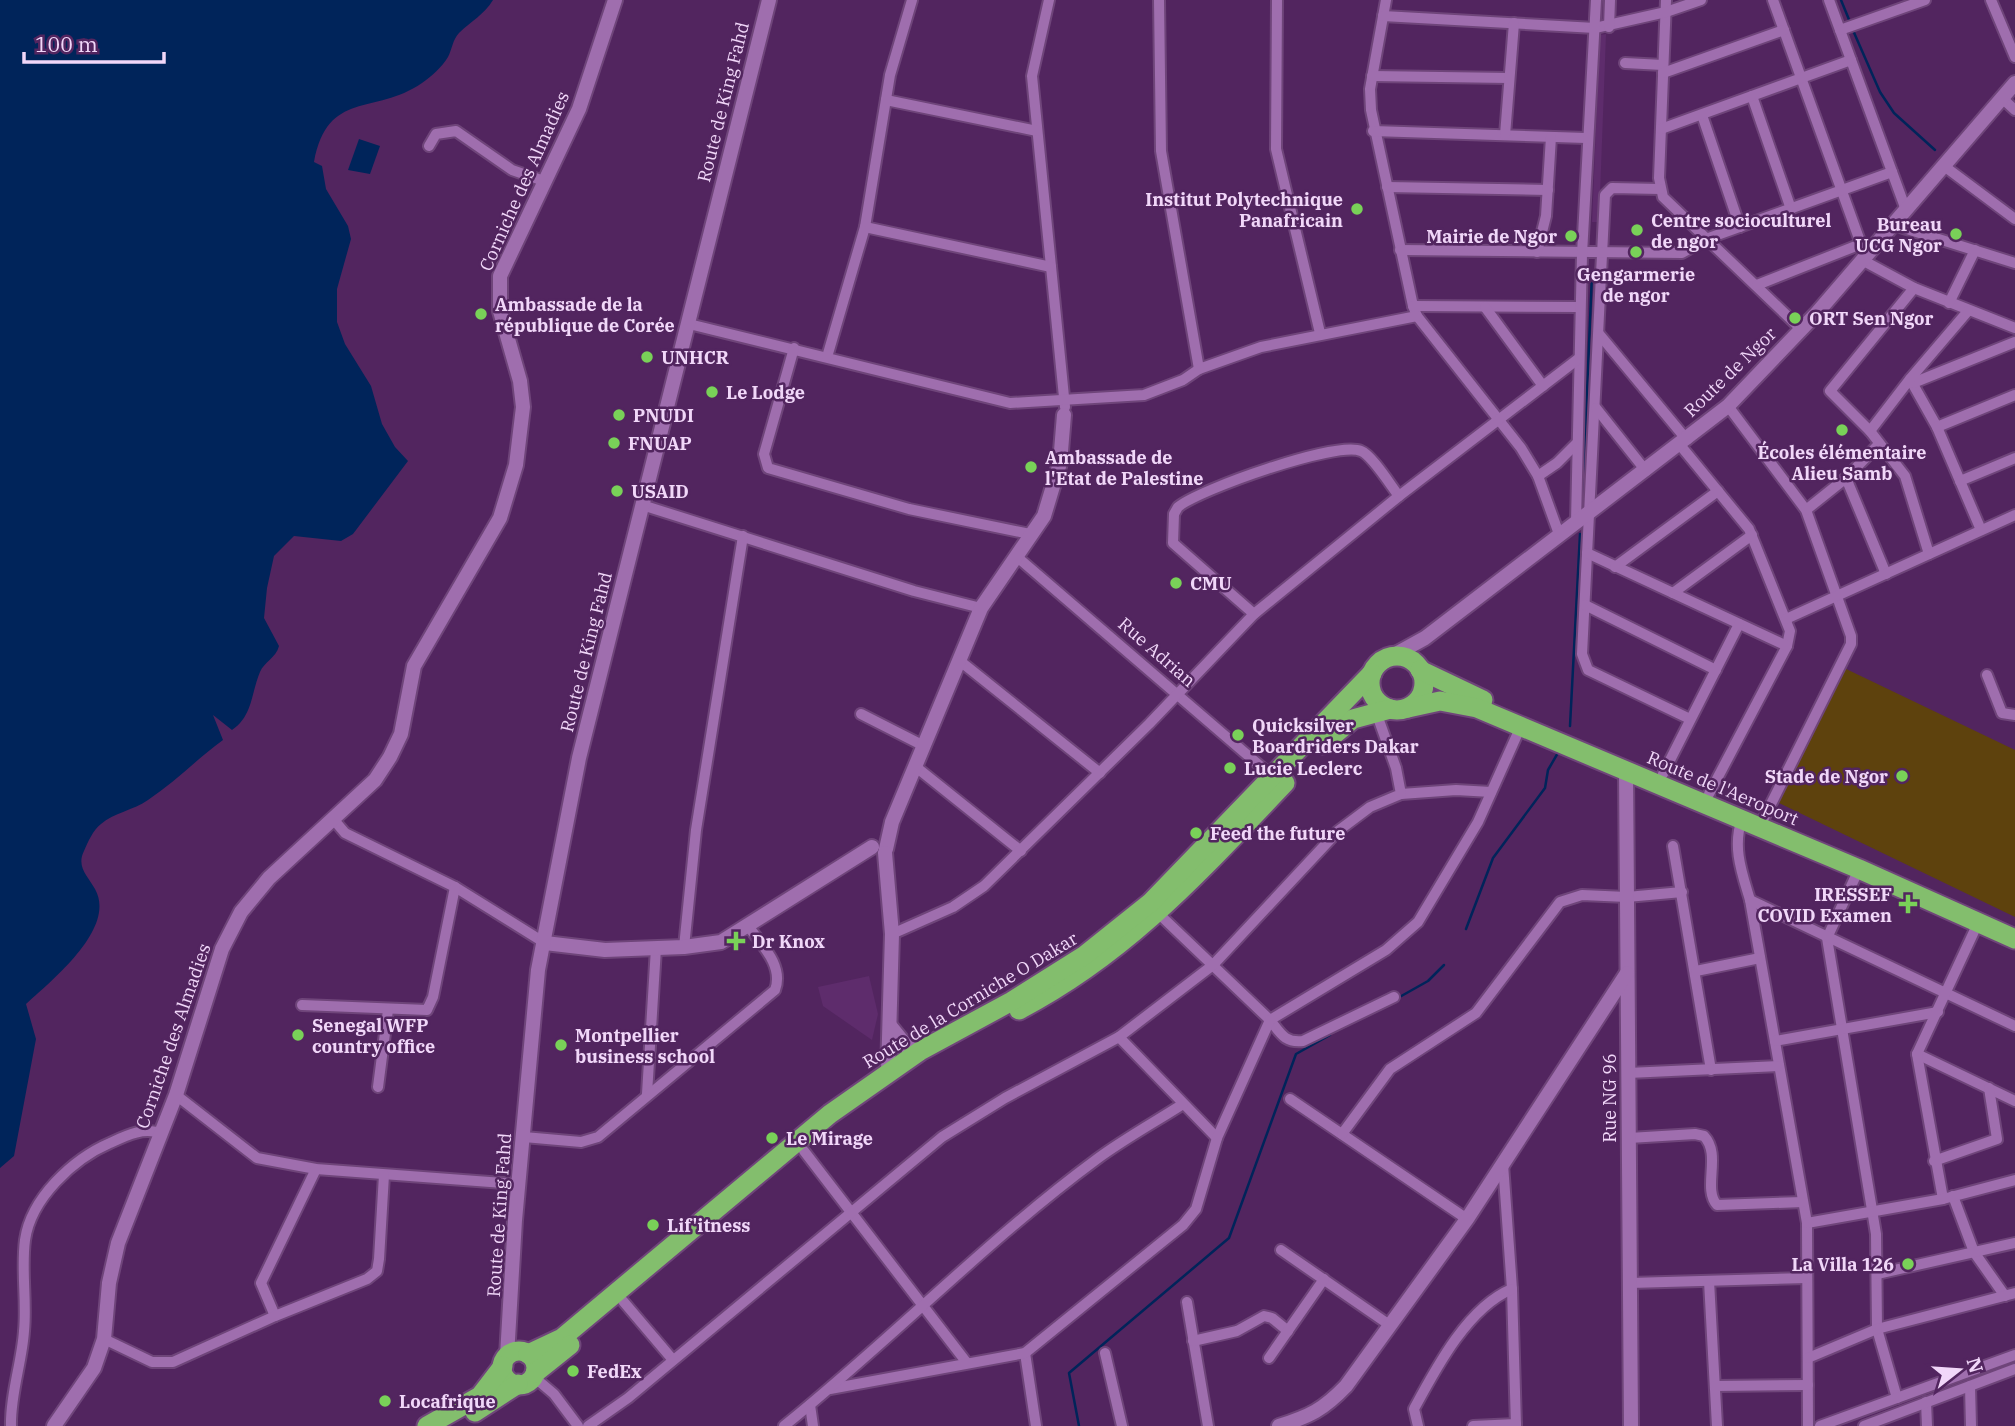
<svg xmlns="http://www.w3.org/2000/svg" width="2015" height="1426" font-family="'IBM Plex Serif',serif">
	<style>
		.built { fill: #5e2c6c }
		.green { fill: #5e420d }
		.water { fill: #00245a }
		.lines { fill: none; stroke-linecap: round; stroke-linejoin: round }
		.stream { stroke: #00245a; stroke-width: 2.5 }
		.minor-casing { stroke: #6f457a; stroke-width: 14 }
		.tertiary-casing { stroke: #6f457a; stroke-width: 18 }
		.trunk-casing { stroke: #6f457a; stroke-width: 23 }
		.minor { stroke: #9f6eae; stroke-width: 10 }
		.tertiary { stroke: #9f6eae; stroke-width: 14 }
		.trunk { stroke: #83be6d; stroke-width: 19 }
		.poi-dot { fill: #79d158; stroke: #52255f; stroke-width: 2.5 }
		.labels { text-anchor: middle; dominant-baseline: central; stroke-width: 5; stroke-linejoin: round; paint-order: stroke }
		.street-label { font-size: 18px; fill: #f1d7f9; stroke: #52255f }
		.poi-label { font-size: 18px; font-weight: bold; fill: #f1d7f9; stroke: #52255f; text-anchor: start }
	</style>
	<rect width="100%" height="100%" fill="#52255f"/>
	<g class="built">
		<path d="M1606 34 1599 222H1592L1600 35Z"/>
		<path d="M869 976 878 1014 872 1040 823 1006 818 987Z"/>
	</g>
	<path class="green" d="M1842 667 2015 750V917L1777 802Z"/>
	<g class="water">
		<path d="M0 0H493C484 15 471 21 459 33 453 39 452 49 448 57 442 67 431 77 422 83 374 116 328 89 314 162L322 166 326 189 348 226 351 239 337 289V322L345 344 371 386 382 424 395 447 408 461 353 534 341 541 294 536 274 556 267 588 264 618 279 646C276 658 264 662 260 672 251 693 253 716 232 730L213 715 223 740C197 759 175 782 148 800 134 810 113 813 101 824 93 830 88 842 84 851 76 867 88 876 95 889 117 928 52 980 26 1004L36 1039 14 1156 0 1168Z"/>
		<path d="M359 139 380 146 370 174 348 170Z"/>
	</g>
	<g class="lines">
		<g class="stream">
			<path d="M1841 0 1850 22"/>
			<path d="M1852 28 1880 92 1894 113 1935 150"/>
			<path d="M1582 510 1592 274"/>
			<path d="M1570 726 1580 534"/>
			<path d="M1466 929 1493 858 1545 788 1548 770 1559 751"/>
			<path d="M1396 999 1428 981 1444 965"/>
			<path d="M1079 1426 1069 1373 1229 1238 1296 1054 1330 1035"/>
		</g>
		<defs>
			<g id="minor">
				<path d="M1049 0 1032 76 1065 407"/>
				<path d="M1159 0 1161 151 1199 369"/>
				<path d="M1277 0 1276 149 1320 333"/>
				<path d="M1386 0 1370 89 1371 110 1413 306 1417 316 1521 448 1538 476 1559 534"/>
				<path d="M1666 0 1659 178 1663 197 1801 329"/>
				<path d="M1773 0 1861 244"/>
				<path d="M1829 0 1906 210"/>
				<path d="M1991 0 2015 57"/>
				<path d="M1383 16 1595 28 1666 12 1701 0"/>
				<path d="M1609 27 1610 0"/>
				<path d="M1840 30 1925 0"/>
				<path d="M1625 63 1663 65"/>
				<path d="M1663 73 1784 30"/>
				<path d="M1372 76 1509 78"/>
				<path d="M1752 96 1791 209"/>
				<path d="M2002 98 2015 110"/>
				<path d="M886 100 1037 131"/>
				<path d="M1702 115 1740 227"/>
				<path d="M1661 129 1851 60"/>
				<path d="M1373 131 1586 138"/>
				<path d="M1505 135 1514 23"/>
				<path d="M429 146 436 134 456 131 512 170 544 181"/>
				<path d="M1944 166 2015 219"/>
				<path d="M1387 187 1548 190"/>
				<path d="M1660 189 1612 188 1605 195 1582 654 1588 670 1690 719"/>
				<path d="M1894 225 2015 263"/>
				<path d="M865 227 1051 267"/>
				<path d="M1400 250 1682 253 1706 239 1892 172"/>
				<path d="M1537 252 1546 216 1551 137"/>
				<path d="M1862 260 1914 288 2015 328"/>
				<path d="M1757 285 1861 244 1868 247"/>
				<path d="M1914 288 1830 391 1870 431 1905 476 1929 554"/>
				<path d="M1949 303 1975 250"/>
				<path d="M1413 306 1580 307"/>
				<path d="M1485 307 1543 386"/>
				<path d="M689 324 1010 403 1144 395 1183 380 1199 369 1261 347 1417 316"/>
				<path d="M1599 334 1687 440"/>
				<path d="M794 348 764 454 768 468 909 509 1030 534"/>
				<path d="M827 357 865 227 890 75 912 0"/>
				<path d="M1910 379 1937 427 1981 530"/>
				<path d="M1913 383 2015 342"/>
				<path d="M1728 406 1806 510 1851 636V644L1764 818"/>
				<path d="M1596 408 1646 471"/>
				<path d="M1937 427 2015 395"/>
				<path d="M1870 431 1910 379 1968 311"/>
				<path d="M1680 445 1749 529 1790 631 1787 646 1709 794"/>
				<path d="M1538 476 1557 463 1577 443"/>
				<path d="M1846 478 1886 574"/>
				<path d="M1960 481 2015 458"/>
				<path d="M642 505 914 591 981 608"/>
				<path d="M1806 510 1846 478 1879 444"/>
				<path d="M1576 522 1582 254 1596 0"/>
				<path d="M1587 553 1787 646"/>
				<path d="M1016 556 1273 777"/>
				<path d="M1615 567 1718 491"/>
				<path d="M1673 593 1752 535"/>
				<path d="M1585 605 1716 670"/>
				<path d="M1254 614 1173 543 1174 514 1178 507C1200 489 1336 441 1361 451 1372 455 1391 486 1399 496"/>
				<path d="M1786 619 2015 515"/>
				<path d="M960 661 1100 773"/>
				<path d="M1987 675 2002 713 2015 715"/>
				<path d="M861 714 924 746"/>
				<path d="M916 767 1021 851"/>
				<path d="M1663 774 1739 624"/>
				<path d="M1401 794 1456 790 1491 792"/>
				<path d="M1742 819C1732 847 1742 873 1750 900L1807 1223 1808 1426"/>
				<path d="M334 820 345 833 455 887 545 943"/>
				<path d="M1673 846 1711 1070"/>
				<path d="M1859 869 1827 938 1876 1234 1877 1329 1897 1398"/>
				<path d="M1750 900 2015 1026"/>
				<path d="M1159 914 1270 1020C1281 1034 1285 1043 1303 1041L1394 997"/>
				<path d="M892 934 953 907 984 886 1149 724 1254 614 1399 496 1578 359"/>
				<path d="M684 947 696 830 743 536"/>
				<path d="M1696 971 1760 958"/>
				<path d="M302 1005 427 1010 433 997 455 887"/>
				<path d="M1119 1037 1217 1138"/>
				<path d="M1775 1041 1938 1012"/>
				<path d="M1917 1054 2015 1101"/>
				<path d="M1628 1073 1779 1066"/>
				<path d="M378 1087 388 1010"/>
				<path d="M647 1094 656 948"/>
				<path d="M176 1095 257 1158 316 1169 518 1184"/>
				<path d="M1290 1099 1467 1219"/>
				<path d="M1342 1134 1390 1069 1476 1013 1560 902 1582 895 1627 897 1682 892"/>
				<path d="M524 1137 581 1142 598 1137 775 990C784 966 762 945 748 926"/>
				<path d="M1629 1138 1695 1134 1704 1136C1722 1155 1702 1188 1717 1205L1803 1202"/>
				<path d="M804 1151 967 1363"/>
				<path d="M1934 1161 1997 1139 1989 1088"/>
				<path d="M1503 1164 1512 1289 1516 1426"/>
				<path d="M1953 1196 1974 1252 2005 1296"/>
				<path d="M1943 1199 1917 1054 1978 923"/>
				<path d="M1807 1223 1943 1199 2015 1180"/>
				<path d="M1281 1250 1391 1326"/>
				<path d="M1877 1274 2015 1243"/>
				<path d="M1709 1281 1717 1426"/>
				<path d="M1630 1283 1807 1278"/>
				<path d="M623 1301 673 1360"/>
				<path d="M1187 1302 1208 1426"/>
				<path d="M275 1316 261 1283 316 1169"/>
				<path d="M104 1339 152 1362H173L275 1316 367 1279 377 1271 379 1259 384 1175"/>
				<path d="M1193 1341 1237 1331 1264 1316 1272 1318 1288 1331"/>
				<path d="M1025 1353 1036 1426"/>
				<path d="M1105 1353 1122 1426"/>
				<path d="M1269 1358 1324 1279"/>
				<path d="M1808 1358 1877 1329 2015 1293"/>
				<path d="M534 1377 554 1394 578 1426"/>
				<path d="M1715 1386 1808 1385"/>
				<path d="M1970 1386 1971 1426"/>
				<path d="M830 1389 1025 1353 1183 1225 1196 1209 1217 1138 1270 1020 1386 950 1418 922 1478 822 1521 726"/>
				<path d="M1926 1402 1927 1426"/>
				<path d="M810 1405 813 1426"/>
				<path d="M11 1426C10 1395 22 1362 24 1331 27 1301 21 1270 25 1240 31 1198 73 1159 110 1143 125 1136 145 1126 161 1134"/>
				<path d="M588 1426 628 1398 942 1137 1005 1098 1119 1037 1213 965 1338 831 1370 807 1401 794 1396 768 1376 712"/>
				<path d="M784 1426C891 1340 987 1240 1097 1159 1124 1139 1155 1122 1183 1104"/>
				<path d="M1418 1426 1414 1409C1436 1368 1468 1307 1512 1289"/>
				<path d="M1473 1426 1516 1424"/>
				<path d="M1820 1426 2015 1355"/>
				<path d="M1864 1426 2015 1369"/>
			</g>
			<g id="tertiary">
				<path d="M1387 659 1425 638 1728 406 1816 314 2015 83"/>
				<path d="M1626 770 1631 1426"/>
				<path d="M886 849 892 822 981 608 1044 516 1060 463 1064 415"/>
				<path d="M885 853 892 934 888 1073"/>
				<path d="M545 943 605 950 684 947 721 942 872 847"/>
				<path d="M891 1027 908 1048 920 1051"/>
				<path d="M507 1356 515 1220 538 970 579 758 769 0"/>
				<path d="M54 1426 94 1368 104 1339 109 1283 118 1243 176 1095 222 949 241 912 269 878 375 780 390 757 401 734 414 666 500 518 516 465 523 407 520 381 500 311V276L579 109 615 0"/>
				<path d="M1279 1426C1310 1416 1323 1410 1346 1386L1467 1219 1627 973"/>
			</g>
			<g id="trunk">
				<circle cx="1397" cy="683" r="27"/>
				<path d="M1420 670 1483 700"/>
				<path d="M1408 708 1440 701 1477 708 1859 869 2015 939"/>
				<path d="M1323 744 1353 719 1390 709"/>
				<path d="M1019 1010C1128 953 1201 871 1285 783"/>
				<circle cx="519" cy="1368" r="17"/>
				<path d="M528 1354 562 1338 830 1114 920 1051 1012 1001 1085 955 1150 903 1372 673"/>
				<path d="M535 1373 570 1345"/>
				<path d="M475 1412 518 1384"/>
				<path d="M427 1426 480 1396 503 1366"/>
			</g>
		</defs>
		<use href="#minor" class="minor-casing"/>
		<use href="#tertiary" class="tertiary-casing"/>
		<use href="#trunk" class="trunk-casing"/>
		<use href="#minor" class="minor"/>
		<use href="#tertiary" class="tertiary"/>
		<use href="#trunk" class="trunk"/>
	</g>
	<g class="poi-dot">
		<circle cx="1357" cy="209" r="7"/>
		<circle cx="1637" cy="230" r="7"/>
		<circle cx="1956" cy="234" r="7"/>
		<circle cx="1571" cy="236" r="7"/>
		<circle cx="1636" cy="252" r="7"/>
		<circle cx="481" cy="314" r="7"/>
		<circle cx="1795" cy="318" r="7"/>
		<circle cx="647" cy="357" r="7"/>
		<circle cx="712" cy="392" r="7"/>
		<circle cx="619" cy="415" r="7"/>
		<circle cx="1842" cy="430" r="7"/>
		<circle cx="614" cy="443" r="7"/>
		<circle cx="1031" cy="467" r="7"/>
		<circle cx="617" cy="491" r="7"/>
		<circle cx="1176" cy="583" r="7"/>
		<circle cx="1238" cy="735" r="7"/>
		<circle cx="1230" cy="768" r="7"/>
		<circle cx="1902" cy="776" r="7"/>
		<circle cx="1196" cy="833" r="7"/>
		<path d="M1904.5 893.5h7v7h7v7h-7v7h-7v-7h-7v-7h7z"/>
		<path d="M732.5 930.5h7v7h7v7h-7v7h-7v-7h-7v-7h7z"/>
		<circle cx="298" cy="1035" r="7"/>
		<circle cx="561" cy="1045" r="7"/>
		<circle cx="772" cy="1138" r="7"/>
		<circle cx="653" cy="1225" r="7"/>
		<circle cx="1908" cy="1264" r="7"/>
		<circle cx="573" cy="1371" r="7"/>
		<circle cx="385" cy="1401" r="7"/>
	</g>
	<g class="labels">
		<g class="street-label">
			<text transform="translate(723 102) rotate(-76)">Route de King Fahd</text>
			<text transform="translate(524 181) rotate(-66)">Corniche des Almadies</text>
			<text transform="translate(1730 372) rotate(-44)">Route de Ngor</text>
			<text transform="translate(586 652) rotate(-76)">Route de King Fahd</text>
			<text transform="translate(1157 652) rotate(41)">Rue Adrian</text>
			<text transform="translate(1723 788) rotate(23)">Route de l'Aeroport</text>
			<text transform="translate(970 1000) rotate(-31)">Route de la Corniche O Dakar</text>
			<text transform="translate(173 1036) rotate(-71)">Corniche des Almadies</text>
			<text transform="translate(1609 1098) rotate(-90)">Rue NG 96</text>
			<text transform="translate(499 1215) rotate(-86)">Route de King Fahd</text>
		</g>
		<g class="poi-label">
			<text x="1343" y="199" text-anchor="end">Institut Polytechnique<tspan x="1343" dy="21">Panafricain</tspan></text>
			<text x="1651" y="220">Centre socioculturel<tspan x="1651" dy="21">de ngor</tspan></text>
			<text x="1942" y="224" text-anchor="end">Bureau<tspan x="1942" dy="21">UCG Ngor</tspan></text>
			<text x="1557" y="236" text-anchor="end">Mairie de Ngor</text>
			<text x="1636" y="274" text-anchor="middle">Gengarmerie<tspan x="1636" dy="21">de ngor</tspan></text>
			<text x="495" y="304">Ambassade de la<tspan x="495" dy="21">république de Corée</tspan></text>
			<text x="1809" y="318">ORT Sen Ngor</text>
			<text x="661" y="357">UNHCR</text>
			<text x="726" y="392">Le Lodge</text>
			<text x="633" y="415">PNUDI</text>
			<text x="628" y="443">FNUAP</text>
			<text x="1842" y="452" text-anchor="middle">Écoles élémentaire<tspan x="1842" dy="21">Alieu Samb</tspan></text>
			<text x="1045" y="457">Ambassade de<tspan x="1045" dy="21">l'Etat de Palestine</tspan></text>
			<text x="631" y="491">USAID</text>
			<text x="1190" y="583">CMU</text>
			<text x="1252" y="725">Quicksilver<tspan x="1252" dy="21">Boardriders Dakar</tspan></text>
			<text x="1244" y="768">Lucie Leclerc</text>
			<text x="1888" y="776" text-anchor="end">Stade de Ngor</text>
			<text x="1210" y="833">Feed the future</text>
			<text x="1892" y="894" text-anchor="end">IRESSEF<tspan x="1892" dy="21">COVID Examen</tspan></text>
			<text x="752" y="941">Dr Knox</text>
			<text x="312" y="1025">Senegal WFP<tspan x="312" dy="21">country office</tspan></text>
			<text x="575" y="1035">Montpellier<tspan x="575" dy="21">business school</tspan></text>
			<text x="786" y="1138">Le Mirage</text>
			<text x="667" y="1225">Lif'itness</text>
			<text x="1894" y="1264" text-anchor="end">La Villa 126</text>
			<text x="587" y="1371">FedEx</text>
			<text x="399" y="1401">Locafrique</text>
		</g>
	</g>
	<g transform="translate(1959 1370) rotate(73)" stroke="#52255f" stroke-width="5" paint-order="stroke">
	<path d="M0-5L12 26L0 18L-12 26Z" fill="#f1d7f9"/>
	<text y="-10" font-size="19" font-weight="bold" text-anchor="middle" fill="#f1d7f9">N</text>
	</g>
	<path d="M24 52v10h140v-10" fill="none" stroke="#f1d7f9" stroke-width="3.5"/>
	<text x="35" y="52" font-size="21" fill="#f1d7f9" stroke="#52255f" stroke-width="5" paint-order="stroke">100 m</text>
</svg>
